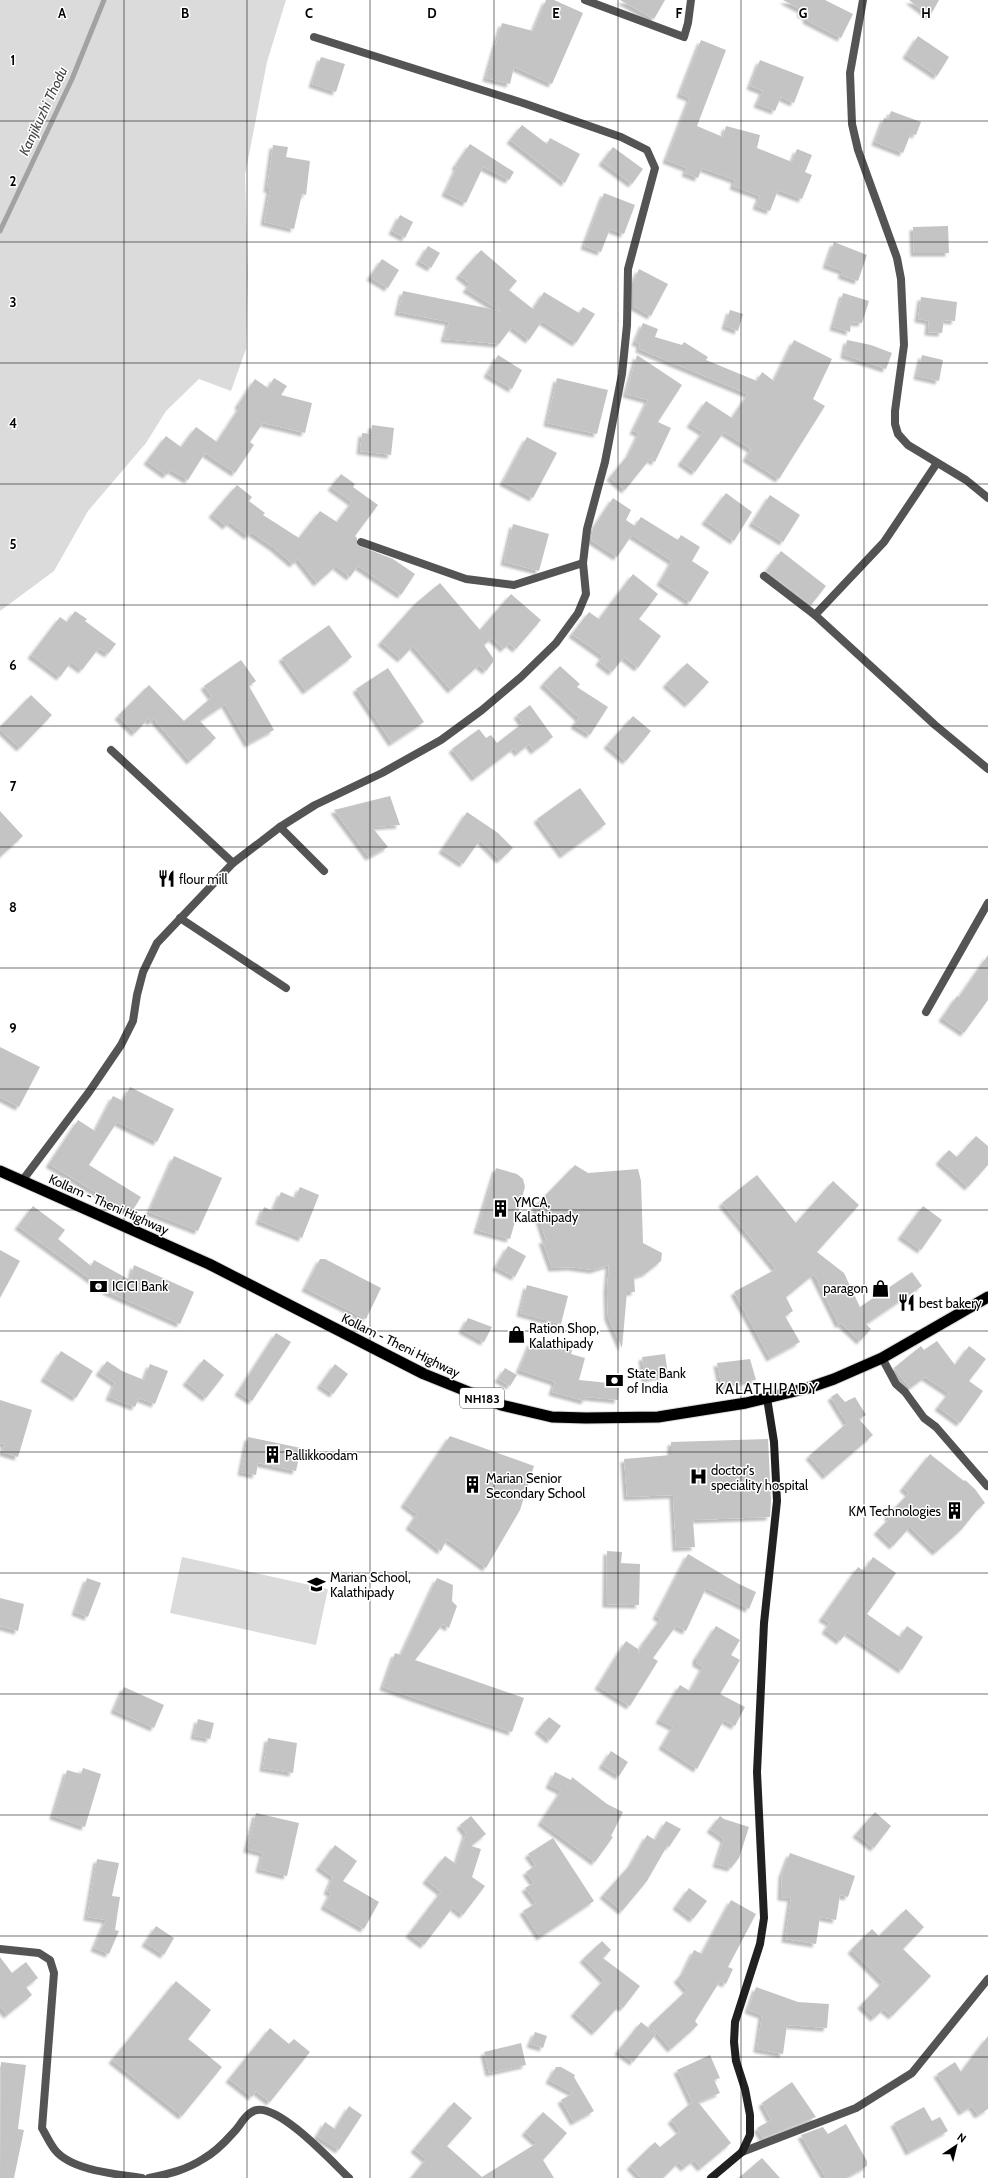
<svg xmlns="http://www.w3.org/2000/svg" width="988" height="2178" font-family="Cabin,sans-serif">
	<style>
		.green { fill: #dbdbdb }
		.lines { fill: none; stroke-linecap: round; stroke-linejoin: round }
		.stream { stroke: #a2a2a2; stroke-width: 5 }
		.building { fill: #c4c4c4; filter: url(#shadow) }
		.trunk-casing { stroke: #dbdbdb; stroke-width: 13 }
		.minor { stroke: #545454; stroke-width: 8 }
		.secondary { stroke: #212121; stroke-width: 8 }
		.trunk { stroke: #000; stroke-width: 11 }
		.grid { fill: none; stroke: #000; stroke-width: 1; stroke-opacity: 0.55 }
		.labels { text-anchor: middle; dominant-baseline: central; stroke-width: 3; stroke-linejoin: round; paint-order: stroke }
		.shield { fill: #fff; stroke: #4c4c4c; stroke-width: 1 }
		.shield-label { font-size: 12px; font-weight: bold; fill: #000 }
		.poi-label { font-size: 13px; fill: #000; stroke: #fff; text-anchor: start }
		.street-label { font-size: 13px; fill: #000; stroke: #fff }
		.water-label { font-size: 14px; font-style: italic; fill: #434343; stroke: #fff }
		.quarter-label { font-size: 15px; letter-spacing: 1px; fill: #000; stroke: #fff }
		.grid-label { font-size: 13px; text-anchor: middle; font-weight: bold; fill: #000; stroke: #fff; stroke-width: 3; stroke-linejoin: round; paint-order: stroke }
	</style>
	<defs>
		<filter id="shadow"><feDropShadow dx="-3.5" dy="3.5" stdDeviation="1" flood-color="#0004"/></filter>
	</defs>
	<rect width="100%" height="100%" fill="#fff"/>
	<g class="green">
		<path d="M0 0H286L267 62 245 175 248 274 246 349 231 391 199 379 166 411 146 443 88 511 54 571 0 611Z"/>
		<path d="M182 1557 328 1589 316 1645 170 1613Z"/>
	</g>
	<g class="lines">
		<path class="stream" d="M0 231 72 79 104 0"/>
	</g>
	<g class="building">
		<path d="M546 0H554L583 13 552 84 514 67 510 84 486 78 502 23 533 31Z"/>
		<path d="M620 0H665L654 19Z"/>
		<path d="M783 0H825L853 14 841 38 806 20 807 17 800 13 802 10Z"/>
		<path d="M909 0H939L930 16Z"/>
		<path d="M918 36 949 57 937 76 906 55Z"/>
		<path d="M701 40 726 50 697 126 723 137 726 126 760 135 757 148 792 162 797 149 812 155 805 172 812 175 802 199 778 190 770 211 756 206 760 196 733 186 735 180 702 168 698 178 685 173 687 168 666 160 690 98 680 94Z"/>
		<path d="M321 57 345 64 336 92 312 84Z"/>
		<path d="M760 60 804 77 794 103 781 97 775 111 757 104 763 91 750 86Z"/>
		<path d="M891 111 921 122 916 135 911 133 903 153 875 142 884 118 888 119Z"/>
		<path d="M522 125 547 144 550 138 580 154 565 183 510 140Z"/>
		<path d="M470 144 514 172 509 180 483 167 466 203 445 193 457 167 455 166Z"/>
		<path d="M273 145 288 147 286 157 310 161 306 195 302 194 294 229 264 222 270 189H267Z"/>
		<path d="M613 147 643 169 632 184 602 162Z"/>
		<path d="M604 193 635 205 624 234 610 229 601 252 584 246Z"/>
		<path d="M400 215 413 222 405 238 392 231Z"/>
		<path d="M948 226 949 253H914L913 227Z"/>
		<path d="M834 242 867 255 858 281 841 275 843 271 826 265Z"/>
		<path d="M428 246 440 253 431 268 419 261Z"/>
		<path d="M481 250 517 281 509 290 533 309 544 292 579 313 583 307 595 314 576 343 542 321 529 340 512 327 499 344 444 339 449 322 398 312 403 291 501 311 466 289 470 284 459 275Z"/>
		<path d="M382 259 399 270 388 288 370 277Z"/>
		<path d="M639 269 668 284 651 316 633 306V282Z"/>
		<path d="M843 293 869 301 862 323 851 322 850 332 833 327Z"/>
		<path d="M921 297 957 302 955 321 944 320 942 333 928 332 929 321 918 319Z"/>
		<path d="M730 310 743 314 738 331 725 326Z"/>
		<path d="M643 323 658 329 655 337 682 345 684 342 708 357 706 360 757 381 762 372 774 381 794 340 832 359 813 399 825 406 779 479 746 458 751 449 724 432 695 472 681 462 703 432 690 424 706 401 732 418 748 394 639 349 640 344 635 342Z"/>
		<path d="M847 340 871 345 892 353 886 369 844 355Z"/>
		<path d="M498 355 522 370 512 389 487 374Z"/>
		<path d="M637 355 682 385 658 422 671 428 655 462 650 459 625 490 610 477 629 454 639 433 633 431 648 400 626 394Z"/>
		<path d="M922 355 943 360 939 381 917 376Z"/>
		<path d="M274 378 287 386 281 395 312 403 305 433 263 423 250 442 254 445 235 473 205 453 188 480 171 470 166 475 147 461 166 436 181 447 196 427 217 442 240 407 238 405 255 379 268 388Z"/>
		<path d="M557 378 608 390 597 434 547 423Z"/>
		<path d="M372 425 394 428 391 455 360 451 362 433 371 434Z"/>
		<path d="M527 437 557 453 533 498 503 482Z"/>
		<path d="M341 474 355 484 353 487 378 505 355 536 357 538V545L393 559 415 574 401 595 358 566 350 577 336 566 317 583 298 559 293 564 273 547 251 532 248 536 230 522 226 526 212 514 237 485 252 497 249 501 265 513 263 515 299 538 320 511 337 522 352 502 331 487Z"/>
		<path d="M726 493 752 512 734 541 705 521Z"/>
		<path d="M770 495 800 515 783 542 752 523Z"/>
		<path d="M613 498 631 510 626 520 635 526 641 517 678 540 681 535 700 547 692 561 709 572 690 602 660 582 672 561 632 535 617 557 591 540 593 528Z"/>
		<path d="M513 524 549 534 539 571 504 562Z"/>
		<path d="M781 551 826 586 811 605 766 571Z"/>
		<path d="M633 574 658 594 639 619 661 636 638 668 624 657 612 672 599 662 603 656 572 634 589 612 599 619Z"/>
		<path d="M440 583 480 630 511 594 541 620 516 649 509 643 504 649 492 638 484 645 493 658V662L486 671 479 665 451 690 413 646 401 659 381 642 416 603Z"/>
		<path d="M75 611 87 619 85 621 116 644 108 654 99 648 82 670 71 662 60 677 31 655 60 617 67 622Z"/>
		<path d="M329 625 352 657 306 691 282 658Z"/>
		<path d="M241 660 256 681 249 686 274 730 248 744 225 704 200 721 216 738 190 761 154 719 151 722 148 719 135 733 118 716 149 685 184 721 212 697 204 686Z"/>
		<path d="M687 663 709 682 688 704 666 684Z"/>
		<path d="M560 666 580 684 577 687 608 707 590 735 574 725 579 718 543 684Z"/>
		<path d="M388 668 424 722 392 743 356 689Z"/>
		<path d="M31 695 52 715 20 748 0 729V727Z"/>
		<path d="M530 705 553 737 534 751 529 744 518 753 514 748 475 778 452 749 479 729 486 738 491 735 497 743 523 723 517 715Z"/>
		<path d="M633 716 651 731 626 761 607 745Z"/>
		<path d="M580 788 606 824 563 855 537 819Z"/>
		<path d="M390 796 400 825 372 827 388 847 369 857 334 810Z"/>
		<path d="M0 811 23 836 0 857Z"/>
		<path d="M467 812 498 833 513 848 500 860 480 840 463 864 442 850Z"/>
		<path d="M988 955V1000L964 1033 942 1018 957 996 959 997Z"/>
		<path d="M0 1047 40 1067 19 1107 0 1097Z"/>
		<path d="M130 1087 174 1109 157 1142 117 1122 89 1165 141 1197 131 1213 49 1164 78 1120 95 1131 113 1096 123 1101Z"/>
		<path d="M976 1136 988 1146V1165L968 1187 939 1161 949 1150 957 1157Z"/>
		<path d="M174 1156 222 1178 198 1231 149 1212Z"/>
		<path d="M575 1165 588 1173 638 1169 641 1181 643 1243 662 1253 661 1261 646 1273 634 1277 635 1292H627L622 1348 608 1317 607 1289 609 1265 593 1270 571 1267 552 1268 542 1240H546L535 1206Z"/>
		<path d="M496 1168 517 1174 523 1179 525 1187 510 1239 477 1230Z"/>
		<path d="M757 1175 796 1223 833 1181 859 1205 817 1252 844 1273 860 1307 912 1272 922 1286 866 1324 871 1329 860 1341 841 1323 839 1325 814 1274 786 1297 793 1311 785 1316 800 1342 770 1358 734 1292 776 1269 722 1203Z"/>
		<path d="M300 1187 319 1195 302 1238 259 1221 264 1207 273 1211 281 1192 295 1198Z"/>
		<path d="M33 1206 65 1230 58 1239 91 1266 94 1260 130 1280 134 1265 194 1292 180 1324 108 1292 18 1226Z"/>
		<path d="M923 1206 942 1220 921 1250 901 1236Z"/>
		<path d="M508 1246 526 1256 515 1277 496 1267Z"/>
		<path d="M0 1250 20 1261 0 1298Z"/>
		<path d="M320 1259H325L381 1288 366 1319 305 1288Z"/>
		<path d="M527 1285 568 1296 561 1324 520 1313Z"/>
		<path d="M468 1318 492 1327 484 1342 462 1330Z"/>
		<path d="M276 1333 291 1342 252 1401 238 1392Z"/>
		<path d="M545 1341 572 1350 571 1354 585 1358 579 1380 619 1384 618 1400 586 1397 585 1401 552 1392 555 1382 519 1370 531 1342 543 1347Z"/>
		<path d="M937 1341 955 1365 969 1346 986 1359 969 1381 983 1391 960 1423 938 1407 949 1393 925 1377 910 1388 894 1368 921 1346 924 1350Z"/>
		<path d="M61 1351 93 1371 76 1398 44 1378Z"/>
		<path d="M665 1354 668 1375 645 1379 642 1357Z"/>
		<path d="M204 1359 224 1375 206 1398 186 1382Z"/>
		<path d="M750 1359 756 1380 735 1383 722 1388 717 1363Z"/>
		<path d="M107 1361 122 1371 144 1380 150 1364 168 1371 155 1404 139 1398 135 1407 109 1397 115 1383 99 1372Z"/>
		<path d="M335 1364 348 1374 333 1394 320 1385Z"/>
		<path d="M505 1368 517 1375 510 1386 498 1379Z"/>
		<path d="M837 1393 845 1402 855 1397 866 1415 859 1419 873 1435 826 1476 809 1456 847 1423 831 1397Z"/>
		<path d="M0 1400 32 1410 18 1457 2 1452 5 1444 0 1443Z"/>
		<path d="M450 1436 534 1466 520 1510 486 1568 447 1539 441 1551 409 1526 417 1514 404 1504Z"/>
		<path d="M248 1437 301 1448 296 1471 258 1463 256 1475 241 1472Z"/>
		<path d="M768 1439 771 1501 770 1517 693 1520 695 1547 676 1548 673 1495 627 1497 624 1459 671 1455V1442Z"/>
		<path d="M930 1454 964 1481 965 1480 975 1489 985 1503 978 1509 962 1529 936 1552 910 1527 893 1546 877 1531 890 1518 887 1516 909 1493 903 1488Z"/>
		<path d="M607 1551 622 1552 621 1563 640 1564 639 1605 606 1604Z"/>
		<path d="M688 1554 737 1583 756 1592 749 1609 706 1588 686 1631 676 1626 653 1658 658 1661 630 1706 598 1686 626 1641 638 1649V1654L643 1643 661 1619 656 1616Z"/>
		<path d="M873 1557 896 1573 867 1614 900 1637 907 1626 923 1637 902 1670 847 1632 840 1641 825 1630 830 1623 822 1618 858 1567 864 1571Z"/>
		<path d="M87 1578 101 1583 88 1617 75 1612Z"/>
		<path d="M437 1578 453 1585 452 1601 457 1606 449 1628 443 1624 415 1660 524 1698 512 1732 383 1687 395 1653 401 1655Z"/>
		<path d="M0 1598 24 1604 18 1631 0 1626Z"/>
		<path d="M716 1626 740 1640 731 1655 740 1660 720 1694 745 1707 735 1726 724 1720 697 1769 662 1746 673 1727 659 1720 680 1685 690 1691 703 1667 696 1663V1658Z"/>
		<path d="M124 1687 164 1705 154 1728 114 1710Z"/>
		<path d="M549 1717 561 1726 550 1740 538 1730Z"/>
		<path d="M198 1719 214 1723 210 1739 194 1736Z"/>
		<path d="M268 1738 297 1743 293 1773 263 1768Z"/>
		<path d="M611 1751 628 1762 619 1776 602 1765Z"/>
		<path d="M83 1768 101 1774 85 1827 53 1816 67 1770 81 1774Z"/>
		<path d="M555 1772 571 1780 572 1777 607 1804 623 1812 611 1836 613 1837 595 1862 541 1822 561 1791 549 1785Z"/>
		<path d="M875 1812 891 1826 874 1848 856 1834Z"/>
		<path d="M256 1813 299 1823 287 1876 259 1869 263 1853 247 1849Z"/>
		<path d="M471 1816 486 1834 471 1846 481 1849 472 1877 485 1886 463 1915 453 1907 424 1945 409 1934 441 1892 426 1880 445 1856 456 1864 466 1833 460 1825Z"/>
		<path d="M720 1816 724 1819 749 1827 739 1858 731 1868 716 1864 724 1839 710 1829Z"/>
		<path d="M666 1821 681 1829 669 1847 667 1846 647 1881 622 1911 603 1895 631 1864 647 1835 655 1840Z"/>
		<path d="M553 1838 594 1901 540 1937 523 1911 536 1903 525 1888 534 1883 526 1872 536 1865 528 1854Z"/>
		<path d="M335 1845 357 1861 343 1881 379 1902 364 1929 324 1906 331 1893 327 1891 333 1877 319 1867Z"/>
		<path d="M790 1853 855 1876 848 1897 840 1895 836 1920 820 1917 816 1944 785 1939 791 1898 781 1897 782 1874Z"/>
		<path d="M97 1859 119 1863 112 1896 120 1897 115 1930 119 1931 109 1954 94 1948 106 1920 87 1917Z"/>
		<path d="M689 1888 707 1901 693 1919 676 1906Z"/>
		<path d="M731 1900 756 1914 728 1967 733 1969 726 1984 720 1981 695 2021 698 2025 671 2049 650 2025 687 1990 677 1979 683 1973 694 1950 702 1954Z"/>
		<path d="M906 1909 924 1927 903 1949 931 1976 892 2016 884 2009 874 2018 861 2005 883 1982 851 1950 872 1929 879 1936Z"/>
		<path d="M156 1926 174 1938 164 1955 145 1943Z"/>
		<path d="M602 1941 611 1950 603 1958 640 1986 623 2008 619 2006 595 2032 574 2013 604 1980 583 1959Z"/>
		<path d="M0 1957 12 1973 26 1962 38 1978 26 1987 32 1995 7 2015 0 2006Z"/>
		<path d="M176 1981 211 2010 188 2039 222 2067 182 2116 112 2060Z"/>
		<path d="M756 1987 798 2002 829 2004 827 2028 787 2025 783 2054 757 2049 762 2015 748 2010Z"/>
		<path d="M641 2022 656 2034 633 2062 618 2051Z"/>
		<path d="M270 2028 289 2044 294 2039 310 2052 270 2102 256 2091 252 2097 229 2079Z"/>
		<path d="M535 2032 547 2036 543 2048 530 2044Z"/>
		<path d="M988 2036V2109L978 2115 972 2106 962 2112 937 2074 955 2062 961 2072Z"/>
		<path d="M521 2043 526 2065 489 2073 484 2052Z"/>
		<path d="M710 2055 720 2078 714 2080 720 2093 698 2102 731 2143 701 2168 694 2160 684 2168 679 2162 663 2178H641L630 2166 655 2142 660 2147 680 2131 671 2120 692 2102 677 2070Z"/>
		<path d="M1 2062 26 2065 18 2129 24 2130 14 2178H0Z"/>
		<path d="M556 2067H561L575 2075 574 2077 594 2111 574 2122 561 2100 573 2093 549 2080Z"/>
		<path d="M792 2082 816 2117 763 2138 757 2128 771 2120 762 2103Z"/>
		<path d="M454 2102 472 2118 447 2146 482 2177 537 2143 525 2132 543 2112 567 2133 543 2160 554 2178H411L426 2159 414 2149Z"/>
		<path d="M349 2106 362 2115 339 2150 317 2136 325 2122 335 2129Z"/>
		<path d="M924 2107 932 2121 940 2117 948 2131 909 2152 894 2123Z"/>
		<path d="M846 2124 867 2161V2166L846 2178H826L801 2135 823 2127 828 2134Z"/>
		<path d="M762 2158 780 2178H739Z"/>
	</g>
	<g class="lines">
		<defs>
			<path id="trunk" d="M0 1171 209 1264 424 1374 501 1405 552 1417 586 1418 658 1417 746 1403 808 1388 834 1379 882 1358 988 1297"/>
		</defs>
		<use href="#trunk" class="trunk-casing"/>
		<g class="minor">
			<path d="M585 0 684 37 688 23 691 0"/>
			<path d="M863 0 850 73 852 124 858 150 897 258 901 279 904 345 895 411V424L898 434 908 445 966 480 988 498"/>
			<path d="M937 463 884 542 815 615 935 725 988 769"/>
			<path d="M361 542 466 579 514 585 583 563"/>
			<path d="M764 576 815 615"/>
			<path d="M111 750 233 863"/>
			<path d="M280 827 324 871"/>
			<path d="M180 918 286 988"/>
			<path d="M926 1012 988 903"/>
			<path d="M22 1181 89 1092 121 1045 133 1021 137 995 143 972 157 943 233 863 280 827 315 805 382 773 441 740 482 710 521 677 556 643 578 613 586 594 583 563 587 529 605 462 622 374 627 325 628 269 655 168 647 150 621 137 523 103 314 37"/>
			<path d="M882 1358 896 1384 905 1392 924 1418 936 1427 987 1486"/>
			<path d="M0 1949 39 1953 50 1960 54 1973 42 2128C46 2135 50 2144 55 2150 72 2171 117 2174 142 2178"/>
			<path d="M742 2152 856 2108 912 2073 988 1979"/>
			<path d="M149 2178C169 2174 186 2170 203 2159 214 2153 225 2142 233 2133 241 2125 246 2112 257 2110 281 2106 332 2162 349 2178"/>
		</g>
		<path class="secondary" d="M711 2178 742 2152 750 2135V2115L745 2089 736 2061 734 2042 735 2022 760 1944 764 1918 757 1772 764 1623 777 1501 774 1442 767 1398"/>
		<use href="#trunk" class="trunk"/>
	</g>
	<path class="grid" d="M124 0V2178M247 0V2178M370 0V2178M494 0V2178M618 0V2178M741 0V2178M864 0V2178M0 121H988M0 242H988M0 363H988M0 484H988M0 605H988M0 726H988M0 847H988M0 968H988M0 1089H988M0 1210H988M0 1331H988M0 1452H988M0 1573H988M0 1694H988M0 1815H988M0 1936H988M0 2057H988"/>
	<defs>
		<symbol id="restaurant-bare" viewBox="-9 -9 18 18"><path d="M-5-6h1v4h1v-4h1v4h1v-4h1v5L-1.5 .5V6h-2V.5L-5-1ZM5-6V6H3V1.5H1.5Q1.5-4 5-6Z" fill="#000" stroke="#fff" stroke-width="2.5" paint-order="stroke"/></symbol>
		<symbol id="building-bare" viewBox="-9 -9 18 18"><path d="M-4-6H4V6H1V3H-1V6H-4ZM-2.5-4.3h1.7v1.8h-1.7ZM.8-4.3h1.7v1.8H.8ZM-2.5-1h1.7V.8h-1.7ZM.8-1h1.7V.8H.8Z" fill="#000" stroke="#fff" stroke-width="2.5" paint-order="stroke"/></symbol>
		<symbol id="bank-bare" viewBox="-9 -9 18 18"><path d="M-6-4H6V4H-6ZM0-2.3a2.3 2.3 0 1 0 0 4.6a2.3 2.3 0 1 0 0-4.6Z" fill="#000" stroke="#fff" stroke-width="2.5" paint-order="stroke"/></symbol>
		<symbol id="shop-bare" viewBox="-9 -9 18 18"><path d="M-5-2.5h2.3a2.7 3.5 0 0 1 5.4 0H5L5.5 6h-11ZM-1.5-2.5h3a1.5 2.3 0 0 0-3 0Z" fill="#000" stroke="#fff" stroke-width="2.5" paint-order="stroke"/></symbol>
		<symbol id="hospital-bare" viewBox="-9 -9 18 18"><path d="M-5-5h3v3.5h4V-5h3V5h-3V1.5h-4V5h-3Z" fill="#000" stroke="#fff" stroke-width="2.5" paint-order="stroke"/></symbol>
		<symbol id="school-bare" viewBox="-9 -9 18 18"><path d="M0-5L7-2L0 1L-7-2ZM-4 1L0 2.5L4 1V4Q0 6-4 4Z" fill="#000" stroke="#fff" stroke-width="2.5" paint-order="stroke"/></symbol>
	</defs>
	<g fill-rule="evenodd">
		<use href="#restaurant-bare" x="154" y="866" width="25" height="25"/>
		<use href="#building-bare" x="488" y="1196" width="25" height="25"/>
		<use href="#bank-bare" x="86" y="1274" width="25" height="25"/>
		<use href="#shop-bare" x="868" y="1276" width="25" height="25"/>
		<use href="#restaurant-bare" x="894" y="1290" width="25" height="25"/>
		<use href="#shop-bare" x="504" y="1322" width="25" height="25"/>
		<use href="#bank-bare" x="602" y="1368" width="25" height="25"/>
		<use href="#building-bare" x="260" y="1442" width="25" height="25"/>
		<use href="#hospital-bare" x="686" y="1464" width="25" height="25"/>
		<use href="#building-bare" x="460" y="1472" width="25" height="25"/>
		<use href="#building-bare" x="942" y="1498" width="25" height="25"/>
		<use href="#school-bare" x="304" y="1572" width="25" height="25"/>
	</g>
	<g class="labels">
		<rect class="shield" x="460" y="1388" width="44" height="20" rx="3"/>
		<g class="shield-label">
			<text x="482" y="1398">NH183</text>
		</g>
		<g class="poi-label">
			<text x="179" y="879">flour mill</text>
			<text x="514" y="1202">YMCA,<tspan x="514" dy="15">Kalathipady</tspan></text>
			<text x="112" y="1286">ICICI Bank</text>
			<text x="868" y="1288" text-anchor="end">paragon</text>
			<text x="919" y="1303">best bakery</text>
			<text x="529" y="1328">Ration Shop,<tspan x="529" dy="15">Kalathipady</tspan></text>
			<text x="627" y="1373">State Bank<tspan x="627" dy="15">of India</tspan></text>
			<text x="285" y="1455">Pallikkoodam</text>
			<text x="711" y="1470">doctor's<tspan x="711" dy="15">speciality hospital</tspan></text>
			<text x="486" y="1478">Marian Senior<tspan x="486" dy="15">Secondary School</tspan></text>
			<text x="941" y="1511" text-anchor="end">KM Technologies</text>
			<text x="330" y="1577">Marian School,<tspan x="330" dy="15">Kalathipady</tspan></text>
		</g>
		<g class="street-label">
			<text transform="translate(109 1204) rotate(24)">Kollam - Theni Highway</text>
			<text transform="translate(401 1345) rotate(26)">Kollam - Theni Highway</text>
		</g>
		<g class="water-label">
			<text transform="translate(43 111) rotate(-65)">Kanjikuzhi Thodu</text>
		</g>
		<g class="quarter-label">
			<text x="767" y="1389">KALATHIPADY</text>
		</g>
	</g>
	<g class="grid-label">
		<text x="62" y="18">A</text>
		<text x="185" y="18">B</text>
		<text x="309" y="18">C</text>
		<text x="432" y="18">D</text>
		<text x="556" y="18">E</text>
		<text x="679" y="18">F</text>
		<text x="803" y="18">G</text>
		<text x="926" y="18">H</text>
		<text x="13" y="65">1</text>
		<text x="13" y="186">2</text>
		<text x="13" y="307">3</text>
		<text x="13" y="428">4</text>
		<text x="13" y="549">5</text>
		<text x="13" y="670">6</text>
		<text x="13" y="791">7</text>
		<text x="13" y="912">8</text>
		<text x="13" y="1033">9</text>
	</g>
	<g transform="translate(956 2146) rotate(35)" stroke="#ffffff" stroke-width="3" paint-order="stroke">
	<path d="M0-3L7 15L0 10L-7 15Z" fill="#000000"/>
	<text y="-6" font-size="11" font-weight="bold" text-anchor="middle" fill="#000000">N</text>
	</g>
</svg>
